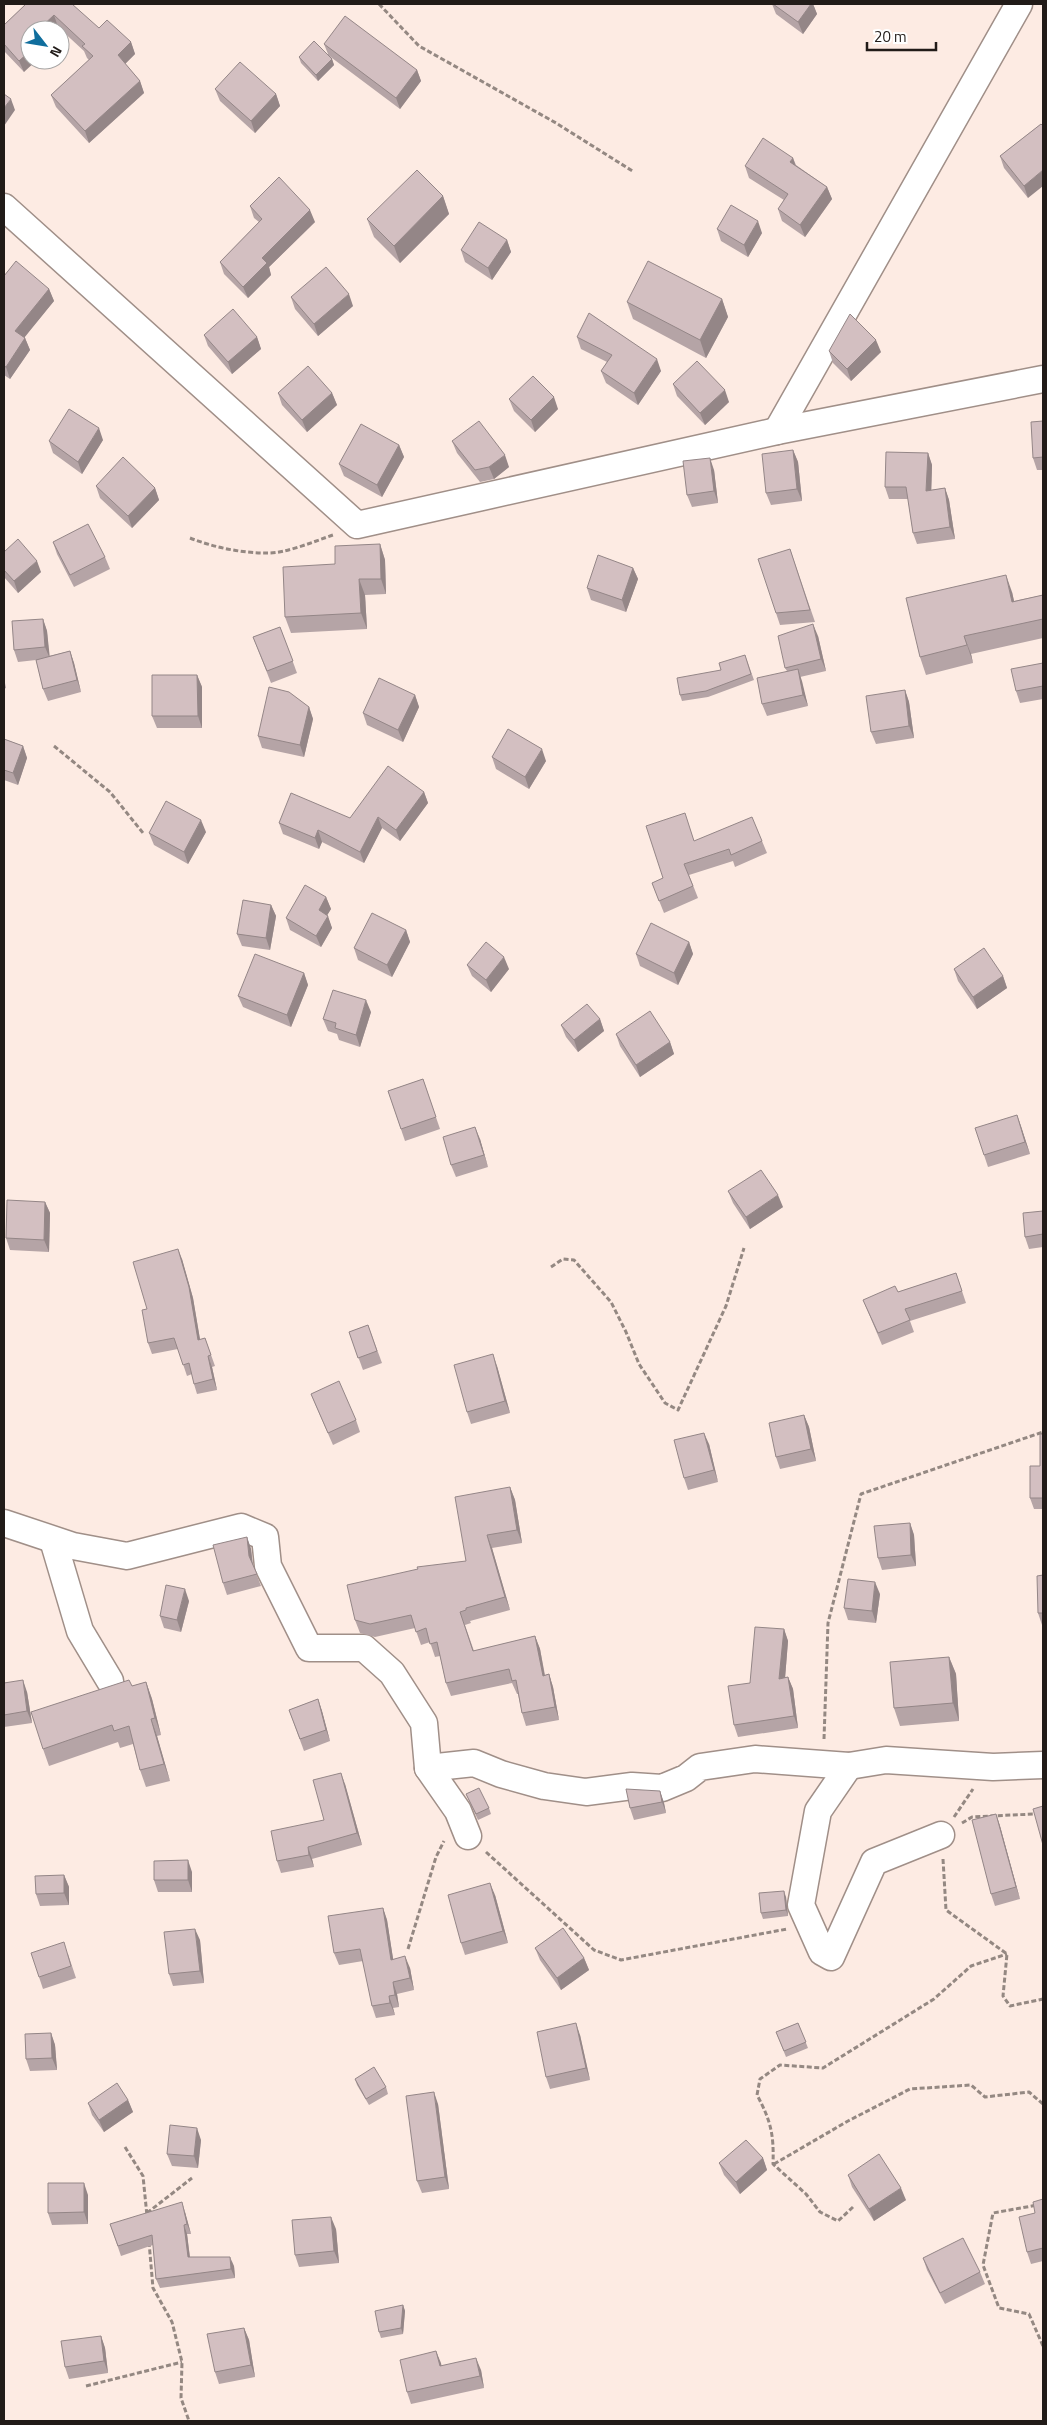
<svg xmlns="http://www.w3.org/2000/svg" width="1047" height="2425" font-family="'Titillium Web',sans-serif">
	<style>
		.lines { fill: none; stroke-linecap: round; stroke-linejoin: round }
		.street-casing { stroke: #a08f88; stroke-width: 29 }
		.path { stroke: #948882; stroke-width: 3; stroke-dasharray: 5 2.5; stroke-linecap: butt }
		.street { stroke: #fff; stroke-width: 26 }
		.wall { fill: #b5a4a6 }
		.shaded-wall { fill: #948687 }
		.building { fill: #d3bfc1; stroke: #948687 }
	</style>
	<rect width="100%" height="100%" fill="#fdebe3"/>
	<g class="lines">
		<defs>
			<g id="street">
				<path d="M4 207 357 525 777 431 1043 379"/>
				<path d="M777 431 1019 4"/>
				<path d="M4 1523 73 1546 127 1556 241 1527 265 1537 268 1566 309 1648H364L392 1673 424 1723 428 1768 458 1811 468 1836"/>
				<path d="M53 1540 80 1631 110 1681"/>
				<path d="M849 1766 818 1811 801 1905 822 1952 831 1957 874 1862 941 1835"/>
				<path d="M428 1768 474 1763 501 1774 544 1786 586 1792 632 1786 662 1788 686 1778 700 1767 755 1759 849 1766 886 1760 993 1767 1043 1765"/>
			</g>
		</defs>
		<use href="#street" class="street-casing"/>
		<g class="path">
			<path d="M379 4 419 46 556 123 634 172"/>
			<path d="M190 538C213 547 240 553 266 553 285 554 315 541 333 535"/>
			<path d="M54 746 110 792 143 833"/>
			<path d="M551 1267 563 1259 574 1260 611 1302 626 1332 639 1364 665 1403 678 1410 726 1306 744 1248"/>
			<path d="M824 1739 828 1623 861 1494 1043 1432"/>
			<path d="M954 1817 973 1789"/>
			<path d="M962 1823 972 1817 1033 1814"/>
			<path d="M486 1852 594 1950 621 1960 787 1929"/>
			<path d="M943 1859 946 1910 1007 1954 1003 1996 1010 2006 1043 1999"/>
			<path d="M408 1949 436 1857 444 1841"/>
			<path d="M125 2147 143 2176 147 2216"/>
			<path d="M774 2164 848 2121 910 2089 971 2085 985 2097 1029 2092 1043 2104"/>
			<path d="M1043 2204 993 2213 983 2265 999 2308 1029 2314 1043 2346"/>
			<path d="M853 2207 838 2221 820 2212 806 2194 773 2164C774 2135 771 2121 757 2095L760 2079 780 2065 823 2068 934 1999 971 1966 1007 1954"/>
			<path d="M147 2213 192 2178"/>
			<path d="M149 2242 153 2288 172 2322 182 2362 181 2398 189 2421"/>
			<path d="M86 2386 182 2362"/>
		</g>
		<use href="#street" class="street"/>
	</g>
	<g class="wall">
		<path d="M26 4 99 28 131 42 135 54 125 64 140 81 144 93 89 143 56 107 51 95 89 60 87 58 84 51 58 27 55 30H30L24 72 4 51V25Z"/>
		<path d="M772 4H813L817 14 803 34 776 14Z"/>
		<path d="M324 44 417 70 421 81 400 109 328 55 332 59 334 65 318 81 301 63 299 57 328 54Z"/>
		<path d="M215 89 276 94 280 106 255 133 220 101Z"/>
		<path d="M1041 124 1028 198 1004 168 1000 156Z"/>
		<path d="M793 158 796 165 827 187 832 199 805 237 782 221 778 209 784 200 749 178 745 166Z"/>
		<path d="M443 196 449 214 400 263 374 237 367 219Z"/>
		<path d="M250 206 315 222 269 267 271 275 248 298 224 274 220 262 259 222 254 218Z"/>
		<path d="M717 229 762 233 748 257 721 241Z"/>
		<path d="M507 240 511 252 492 280 465 262 461 250Z"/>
		<path d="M4 276 49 289 54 301 24 337 25 338 30 350 10 379 4 375Z"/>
		<path d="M291 297 353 306 318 336 295 309Z"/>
		<path d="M722 299 728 317 706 358 633 319 627 302Z"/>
		<path d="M204 335 257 337 261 349 232 374 208 346Z"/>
		<path d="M577 337 661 371 638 405 606 383 601 371 607 362 581 349Z"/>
		<path d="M829 351 881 352 851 381 833 363Z"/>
		<path d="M673 384 729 402 705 425 677 396Z"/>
		<path d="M278 393H332L337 405 307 432 282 405Z"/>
		<path d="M509 399 558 409 535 432 514 411Z"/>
		<path d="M1043 421V470H1037L1033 458Z"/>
		<path d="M103 440 82 474 53 453 49 441Z"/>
		<path d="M452 441 509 467 494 479 480 482 457 453Z"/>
		<path d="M399 445 404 457 382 497 344 476 339 464Z"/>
		<path d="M793 450 798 462 802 501 771 505 766 493Z"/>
		<path d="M928 453 932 465 931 490 945 488 949 500 955 539 917 544 913 533 908 499H889L885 487Z"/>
		<path d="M714 470 718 503 692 507 687 495Z"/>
		<path d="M96 486 155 488 159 500 132 528 100 498Z"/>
		<path d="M53 542 105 557 110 569 74 587 57 554Z"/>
		<path d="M380 544 385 560 386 594 365 595 367 629 291 633 285 617 335 564Z"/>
		<path d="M790 549 815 622 780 625 776 613Z"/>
		<path d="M4 552 41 572 18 593 4 577Z"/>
		<path d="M633 568 638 579 626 612 591 600 587 588Z"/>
		<path d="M1012 592 1014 601 1043 595V638L971 654 973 663 926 675 920 657Z"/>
		<path d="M43 619 47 631 49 656 70 651 74 663 81 692 48 701 43 689 36 660 18 662 14 650Z"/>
		<path d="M280 627 297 673 271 683 253 637Z"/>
		<path d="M818 636 826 671 800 677 808 706 767 716 762 704 787 671 785 668Z"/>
		<path d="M745 655 754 680 708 697 682 701 680 695Z"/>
		<path d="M1043 663V699L1020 703 1016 691Z"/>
		<path d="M197 675 202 687V728H157L152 716Z"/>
		<path d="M4 678 6 688 4 689Z"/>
		<path d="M905 690 909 702 914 738 876 744 871 732Z"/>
		<path d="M415 695 419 707 403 742 367 725 363 713Z"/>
		<path d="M309 707 313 719 304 757 262 748 258 736Z"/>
		<path d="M4 739 23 746 27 758 18 785 4 780Z"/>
		<path d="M492 757 546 761 529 789 496 769Z"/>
		<path d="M424 792 428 803 400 841 382 828 364 863 322 842 319 849 283 834 279 823 350 818Z"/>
		<path d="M206 832 188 864 154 845 149 833Z"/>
		<path d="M695 841H762L767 853 735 867 733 861 689 875 698 898 664 913 652 883 663 878Z"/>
		<path d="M326 897 331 909 327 915 332 928 321 947 290 930 286 918Z"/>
		<path d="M271 905 276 916 270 950 242 946 237 934Z"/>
		<path d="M406 930 410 942 392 977 358 960 354 948Z"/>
		<path d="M689 942 693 954 678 985 640 966 636 954Z"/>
		<path d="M467 965 509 969 491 992 472 976Z"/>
		<path d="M954 969 1003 976 1007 988 977 1009 958 981Z"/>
		<path d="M304 973 308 985 291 1027 243 1007 238 996Z"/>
		<path d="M371 1012 360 1047 339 1040 337 1034 328 1031 323 1019Z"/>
		<path d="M600 1019 604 1031 578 1052 566 1037 561 1025Z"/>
		<path d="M616 1034 670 1042 674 1054 640 1077 620 1046Z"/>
		<path d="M423 1079 440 1129 405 1141 388 1091Z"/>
		<path d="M1017 1115 1030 1154 988 1167 984 1155Z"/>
		<path d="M480 1139 488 1167 456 1177 451 1165Z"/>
		<path d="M728 1191 783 1207 750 1229 733 1203Z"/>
		<path d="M45 1202 50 1213 49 1252 10 1250 6 1238Z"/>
		<path d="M1043 1211V1247L1029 1249 1025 1237Z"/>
		<path d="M182 1259 193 1298 200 1340 205 1338 215 1366 212 1367 217 1390 197 1394 194 1384 192 1374 187 1376 178 1349 152 1354 148 1343 147 1309Z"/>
		<path d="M956 1273 966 1303 910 1321 914 1332 882 1345 863 1300 898 1292Z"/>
		<path d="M368 1325 382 1363 363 1370 349 1332Z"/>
		<path d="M497 1366 510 1413 471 1424 467 1412Z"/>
		<path d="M311 1394 356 1420 360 1432 333 1445 316 1406Z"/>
		<path d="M804 1415 809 1427 816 1461 780 1469 776 1457Z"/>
		<path d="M1043 1434V1509H1034L1030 1498 1040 1466Z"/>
		<path d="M709 1444 718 1482 688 1490 684 1478Z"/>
		<path d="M510 1487 515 1500 522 1543 492 1548 510 1610 470 1621 471 1623 465 1625 474 1651 535 1636 540 1649 545 1675 549 1674 553 1687 559 1720 526 1726 522 1713 518 1694H517L512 1683 451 1696 446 1683 440 1656 435 1657 430 1642 421 1645 415 1628 375 1637 360 1633 355 1620 466 1561Z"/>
		<path d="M910 1523 914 1535 916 1566 882 1570 878 1558Z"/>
		<path d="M247 1537 251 1549 253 1565 261 1586 227 1595 223 1583Z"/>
		<path d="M1043 1575V1625H1042L1038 1613Z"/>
		<path d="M880 1594 876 1623 848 1620 844 1608Z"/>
		<path d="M189 1601 181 1632 164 1628 160 1616Z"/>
		<path d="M784 1629 788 1641 785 1678 788 1677 793 1689 798 1728 738 1737 734 1725 750 1683Z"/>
		<path d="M949 1657 956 1674 959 1721 900 1726 894 1708Z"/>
		<path d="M146 1682 152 1699 161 1735 157 1736 170 1781 146 1787 140 1770 133 1744 120 1748 118 1742 49 1766 43 1749 132 1686Z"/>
		<path d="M4 1683 27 1692 32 1723 4 1727Z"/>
		<path d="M318 1699 322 1711 330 1741 304 1751 289 1710Z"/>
		<path d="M345 1784 362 1845 312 1859 314 1867 281 1873 277 1861 324 1820Z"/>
		<path d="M660 1791 664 1803 666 1813 634 1820 630 1808Z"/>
		<path d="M466 1794 489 1808 491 1814 478 1820Z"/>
		<path d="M996 1814 1000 1826 1020 1899 995 1906 991 1894Z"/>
		<path d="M192 1872V1892H158L154 1880Z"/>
		<path d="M64 1875 69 1887V1905L40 1906 36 1894Z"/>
		<path d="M495 1895 508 1943 465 1955 461 1943Z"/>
		<path d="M786 1897 788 1916 763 1919 761 1913Z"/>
		<path d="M383 1908 387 1920 393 1959 410 1968 414 1990 397 1994 399 2007 393 2008 395 2015 376 2018 372 2006 363 1961 339 1965 334 1953Z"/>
		<path d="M200 1940 204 1983 173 1986 169 1974Z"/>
		<path d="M535 1948 584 1958 589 1970 561 1990 540 1960Z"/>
		<path d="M68 1954 76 1978 43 1989 39 1977Z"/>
		<path d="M798 2023 808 2048 786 2057 776 2032Z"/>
		<path d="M51 2033 55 2045 57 2070 30 2071 26 2059Z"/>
		<path d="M580 2035 590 2080 550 2089 546 2077Z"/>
		<path d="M355 2079 386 2087 388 2094 369 2105 357 2085Z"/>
		<path d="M128 2100 133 2112 104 2132 92 2115 88 2103Z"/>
		<path d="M438 2104 449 2189 422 2193 417 2181Z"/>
		<path d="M201 2140 198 2168 172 2166 167 2154Z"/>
		<path d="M763 2158 767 2170 740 2194 724 2175 719 2163Z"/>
		<path d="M848 2175 906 2200 874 2221 852 2187Z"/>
		<path d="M88 2195V2224L52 2225 48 2213Z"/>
		<path d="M1043 2199V2261L1031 2264 1027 2252 1035 2213Z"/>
		<path d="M185 2212 191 2234H187L190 2257 234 2266 235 2278 160 2288 156 2279 153 2245 121 2256 110 2224Z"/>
		<path d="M336 2229 339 2263 299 2267 295 2255Z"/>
		<path d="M923 2258 980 2272 985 2284 945 2304 927 2270Z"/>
		<path d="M403 2305 405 2311 403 2334 381 2338 379 2332Z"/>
		<path d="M244 2328 249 2340 255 2377 219 2384 215 2372Z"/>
		<path d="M101 2336 105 2348 108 2373 69 2379 65 2367Z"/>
		<path d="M436 2351 441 2366 481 2370 484 2388 411 2404 407 2392Z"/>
	</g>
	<g class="shaded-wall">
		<path d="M811 4H813L817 14 803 34 798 22Z"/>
		<path d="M54 15 58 27 55 30H38Z"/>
		<path d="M131 42 135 54 122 67 118 55Z"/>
		<path d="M30 51V60H37L24 72 19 61Z"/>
		<path d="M332 59 334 65 318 81 316 75Z"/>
		<path d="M417 70 421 81 400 109 396 98Z"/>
		<path d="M140 81 144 93 89 143 85 131Z"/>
		<path d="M276 94 280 106 255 133 251 121Z"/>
		<path d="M11 99 15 110 4 126V108Z"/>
		<path d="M793 158 797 170 790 162Z"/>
		<path d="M1043 170V186L1028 198 1024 186Z"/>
		<path d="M827 187 832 199 805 237 800 225Z"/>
		<path d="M443 196 449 214 400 263 394 246Z"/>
		<path d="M310 210 315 222 269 267 271 275 248 298 243 287 262 258Z"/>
		<path d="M758 221 762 233 748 257 744 245Z"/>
		<path d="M507 240 511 252 492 280 488 268Z"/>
		<path d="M49 289 54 301 20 343 15 331Z"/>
		<path d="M349 294 353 306 318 336 314 324Z"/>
		<path d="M722 299 728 317 706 358 700 340Z"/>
		<path d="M257 337 261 349 232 374 228 362Z"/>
		<path d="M25 338 30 350 10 379 6 367Z"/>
		<path d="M876 340 881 352 851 381 847 369Z"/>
		<path d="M657 359 661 371 638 405 634 393Z"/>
		<path d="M725 390 729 402 705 425 700 413Z"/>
		<path d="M332 393 337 405 307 432 302 420Z"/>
		<path d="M554 397 558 409 535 432 531 420Z"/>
		<path d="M99 428 103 440 82 474 78 462Z"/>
		<path d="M399 445 404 457 382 497 377 485Z"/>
		<path d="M793 450 798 462 802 501 797 489Z"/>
		<path d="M928 453 932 465 931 502 926 491Z"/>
		<path d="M505 455 509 467 494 479 489 467Z"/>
		<path d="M710 458 714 470 718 503 714 491Z"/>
		<path d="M155 488 159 500 132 528 128 516Z"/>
		<path d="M945 488 949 500 955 539 950 527Z"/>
		<path d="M380 544 385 560 386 594 381 579Z"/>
		<path d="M37 561 41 572 18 593 14 581Z"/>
		<path d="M633 568 638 579 626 612 622 600Z"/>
		<path d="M1006 575 1012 592 1018 619 1012 602Z"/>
		<path d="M359 579 365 595 367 629 361 613Z"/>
		<path d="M43 619 47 631 50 659 45 647Z"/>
		<path d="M813 624 818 636 826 671 821 659Z"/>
		<path d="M964 636 971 654 973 663Z"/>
		<path d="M70 651 74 663 81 692 77 680Z"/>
		<path d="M798 669 802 681 808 706 803 695Z"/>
		<path d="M197 675 202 687V728L198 716Z"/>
		<path d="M905 690 909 702 914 738 909 726Z"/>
		<path d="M415 695 419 707 403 742 398 730Z"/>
		<path d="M309 707 313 719 304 757 300 745Z"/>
		<path d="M23 746 27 758 18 785 13 773Z"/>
		<path d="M542 749 546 761 529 789 525 777Z"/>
		<path d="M424 792 428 803 400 841 396 830Z"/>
		<path d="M378 817 382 828 364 863 360 852Z"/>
		<path d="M201 820 206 832 188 864 184 852Z"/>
		<path d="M318 830 322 842 319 849 315 838Z"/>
		<path d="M326 897 331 909 323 922 319 910Z"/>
		<path d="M271 905 276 916 270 950 266 938Z"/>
		<path d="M328 916 332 928 321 947 316 936Z"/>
		<path d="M406 930 410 942 392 977 387 965Z"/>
		<path d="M689 942 693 954 678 985 674 973Z"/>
		<path d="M504 957 509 969 491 992 486 980Z"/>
		<path d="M304 973 308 985 291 1027 287 1015Z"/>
		<path d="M1003 976 1007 988 977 1009 973 997Z"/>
		<path d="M366 1000 371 1012 360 1047 356 1035Z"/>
		<path d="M600 1019 604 1031 578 1052 574 1040Z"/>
		<path d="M670 1042 674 1054 640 1077 636 1065Z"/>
		<path d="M1017 1115 1021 1126 1030 1154 1025 1142Z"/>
		<path d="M475 1127 480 1139 488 1167 484 1155Z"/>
		<path d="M778 1195 783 1207 750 1229 746 1217Z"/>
		<path d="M45 1202 50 1213 49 1252 44 1240Z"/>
		<path d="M178 1249 182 1259 193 1298 202 1351 198 1340Z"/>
		<path d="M493 1354 497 1366 510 1413 505 1401Z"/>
		<path d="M208 1356 212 1367 217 1390 213 1379Z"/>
		<path d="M804 1415 809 1427 816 1461 811 1449Z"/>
		<path d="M704 1433 709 1444 718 1482 714 1470Z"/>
		<path d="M510 1487 515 1500 522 1543 517 1530Z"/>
		<path d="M910 1523 914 1535 916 1566 911 1555Z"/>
		<path d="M487 1535 492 1548 510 1610 505 1597Z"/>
		<path d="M247 1537 251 1549 253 1568 249 1556Z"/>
		<path d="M875 1582 880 1594 876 1623 872 1611Z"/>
		<path d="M185 1589 189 1601 181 1632 177 1620Z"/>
		<path d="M784 1629 788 1641 784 1691 779 1679Z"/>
		<path d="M535 1636 540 1649 547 1689 543 1676Z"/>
		<path d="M949 1657 956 1674 959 1721 953 1703Z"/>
		<path d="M549 1674 553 1687 559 1720 555 1707Z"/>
		<path d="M788 1677 793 1689 798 1728 794 1716Z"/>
		<path d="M23 1680 27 1692 32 1723 27 1711Z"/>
		<path d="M146 1682 152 1699 161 1735 155 1718Z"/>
		<path d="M318 1699 322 1711 330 1741 326 1730Z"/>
		<path d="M151 1719 157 1736 170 1781 164 1764Z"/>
		<path d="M341 1773 345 1784 362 1845 357 1833Z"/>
		<path d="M660 1791 664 1803 666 1813 662 1802Z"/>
		<path d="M996 1814 1000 1826 1020 1899 1016 1887Z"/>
		<path d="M308 1847 312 1859 314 1867 309 1855Z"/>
		<path d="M188 1860 192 1872V1892L188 1880Z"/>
		<path d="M64 1875 69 1887V1905L64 1893Z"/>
		<path d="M490 1883 495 1895 508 1943 503 1931Z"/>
		<path d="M784 1891 786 1897 788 1916 786 1910Z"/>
		<path d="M383 1908 387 1920 395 1971 391 1960Z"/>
		<path d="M195 1929 200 1940 204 1983 200 1971Z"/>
		<path d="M405 1956 410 1968 414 1990 410 1978Z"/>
		<path d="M584 1958 589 1970 561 1990 557 1978Z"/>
		<path d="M393 1982 397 1994 399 2007 395 1995Z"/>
		<path d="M389 1996 393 2008 395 2015 390 2003Z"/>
		<path d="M576 2023 580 2035 590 2080 586 2068Z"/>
		<path d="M51 2033 55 2045 57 2070 52 2058Z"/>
		<path d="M434 2092 438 2104 449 2189 445 2177Z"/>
		<path d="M128 2100 133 2112 104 2132 99 2120Z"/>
		<path d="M197 2128 201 2140 198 2168 194 2156Z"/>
		<path d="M763 2158 767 2170 740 2194 736 2182Z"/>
		<path d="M84 2183 88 2195V2224L84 2212Z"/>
		<path d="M901 2188 906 2200 874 2221 869 2209Z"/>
		<path d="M182 2202 185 2212 191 2234 187 2224Z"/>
		<path d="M331 2217 336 2229 339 2263 334 2251Z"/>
		<path d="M184 2225 187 2234 191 2267 188 2257Z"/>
		<path d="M230 2257 234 2266 235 2278 231 2269Z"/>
		<path d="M403 2305 405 2311 403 2334 401 2328Z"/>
		<path d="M244 2328 249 2340 255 2377 251 2365Z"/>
		<path d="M101 2336 105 2348 108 2373 104 2361Z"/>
		<path d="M436 2351 441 2363 444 2378 440 2366Z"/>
		<path d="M476 2358 481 2370 484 2388 480 2376Z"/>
	</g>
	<g class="building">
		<path d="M26 4H72L99 28 107 20 131 42 118 55 140 81 85 131 51 95 93 56 82 46 85 44 54 15 38 30H30V37L28 38 30 40V51L19 61 4 44V25Z"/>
		<path d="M773 4H811L798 22Z"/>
		<path d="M345 16 417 70 396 98 324 44Z"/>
		<path d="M314 41 332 59 316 75 299 57Z"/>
		<path d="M240 62 276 94 251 121 215 89Z"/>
		<path d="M4 94 11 99 4 108Z"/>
		<path d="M1041 124 1043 126V170L1024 186 1000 156Z"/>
		<path d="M763 138 793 158 790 162 827 187 800 225 778 209 788 194 745 166Z"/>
		<path d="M417 170 443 196 394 246 367 219Z"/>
		<path d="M279 177 310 210 262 258 267 263 243 287 220 262 262 219 250 206Z"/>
		<path d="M731 205 758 221 744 245 717 229Z"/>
		<path d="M479 222 507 240 488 268 461 250Z"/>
		<path d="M16 261 49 289 15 331 25 338 6 367 4 366V276Z"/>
		<path d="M648 261 722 299 700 340 627 302Z"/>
		<path d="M326 267 349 294 314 324 291 297Z"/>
		<path d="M233 309 257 337 228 362 204 335Z"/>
		<path d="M589 313 657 359 634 393 601 371 612 355 577 337Z"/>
		<path d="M850 314 876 340 847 369 829 351Z"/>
		<path d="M697 361 725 390 700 413 673 384Z"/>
		<path d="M308 366 332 393 302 420 278 393Z"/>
		<path d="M533 376 554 397 531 420 509 399Z"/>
		<path d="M69 409 99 428 78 462 49 441Z"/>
		<path d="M479 421 505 455 489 467 475 470 452 441Z"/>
		<path d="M1043 421V457L1033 458 1031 422Z"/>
		<path d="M361 424 399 445 377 485 339 464Z"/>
		<path d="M793 450 797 489 766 493 762 454Z"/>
		<path d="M886 452 928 453 926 491 945 488 950 527 913 533 906 487H885Z"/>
		<path d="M123 457 155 488 128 516 96 486Z"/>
		<path d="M710 458 714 491 687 495 683 461Z"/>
		<path d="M88 524 105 557 70 575 53 542Z"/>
		<path d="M18 539 37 561 14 581 4 570V552Z"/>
		<path d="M380 544 381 579H359L361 613 285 617 283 567 335 564V546Z"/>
		<path d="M790 549 810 610 776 613 758 559Z"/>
		<path d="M598 555 633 568 622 600 587 588Z"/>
		<path d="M1006 575 1012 602 1043 595V619L964 636 967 645 920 657 906 598Z"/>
		<path d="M43 619 45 647 14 650 12 621Z"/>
		<path d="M813 624 821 659 785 668 778 636Z"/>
		<path d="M280 627 293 661 267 671 253 637Z"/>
		<path d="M70 651 77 680 43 689 36 660Z"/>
		<path d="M745 655 751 674 706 691 680 695 677 678 721 670 719 663Z"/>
		<path d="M1043 663V686L1016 691 1011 669Z"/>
		<path d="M798 669 803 695 762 704 757 678Z"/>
		<path d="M152 675H197L198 716H152Z"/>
		<path d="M379 678 415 695 398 730 363 713Z"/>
		<path d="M269 687 289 692 309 707 300 745 258 736Z"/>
		<path d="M905 690 909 726 871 732 866 696Z"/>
		<path d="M508 729 542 749 525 777 492 757Z"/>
		<path d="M4 739 23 746 13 773 4 770Z"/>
		<path d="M388 766 424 792 396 830 378 817 360 852 318 830 315 838 279 823 291 793 350 818Z"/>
		<path d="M166 801 201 820 184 852 149 833Z"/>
		<path d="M685 813 694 841 752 817 762 841 731 855 729 849 684 864 693 886 659 901 652 883 663 878 646 826Z"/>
		<path d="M305 885 326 897 319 910 328 916 316 936 286 918Z"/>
		<path d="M243 900 271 905 266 938 237 934Z"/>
		<path d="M372 913 406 930 387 965 354 948Z"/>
		<path d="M651 923 689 942 674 973 636 954Z"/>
		<path d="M486 942 504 957 486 980 467 965Z"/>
		<path d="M984 948 1003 976 973 997 954 969Z"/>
		<path d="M255 954 304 973 287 1015 238 996Z"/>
		<path d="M333 990 366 1000 356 1035 335 1028 336 1023 323 1019Z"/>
		<path d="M587 1004 600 1019 574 1040 561 1025Z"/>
		<path d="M650 1011 670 1042 636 1065 616 1034Z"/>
		<path d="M423 1079 436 1117 401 1129 388 1091Z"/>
		<path d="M1017 1115 1025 1142 984 1155 975 1128Z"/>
		<path d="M475 1127 484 1155 451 1165 443 1137Z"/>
		<path d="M761 1170 778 1195 746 1217 728 1191Z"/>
		<path d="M7 1200 45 1202 44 1240 6 1238Z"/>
		<path d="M1043 1211V1234L1025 1237 1023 1213Z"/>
		<path d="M178 1249 189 1287 198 1340 205 1338 211 1355 208 1356 213 1379 194 1384 189 1363 183 1365 174 1338 148 1343 142 1310 147 1309 133 1262Z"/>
		<path d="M956 1273 962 1291 905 1309 910 1320 878 1333 863 1300 895 1286 898 1292Z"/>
		<path d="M368 1325 377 1351 358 1358 349 1332Z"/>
		<path d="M493 1354 505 1401 467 1412 454 1365Z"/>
		<path d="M339 1381 356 1420 328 1433 311 1394Z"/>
		<path d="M804 1415 811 1449 776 1457 769 1423Z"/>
		<path d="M704 1433 714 1470 684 1478 674 1440Z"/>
		<path d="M1040 1434H1043V1498H1030V1466H1040Z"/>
		<path d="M510 1487 517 1530 487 1535 505 1597 466 1608V1610L460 1612 473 1651 535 1636 543 1676 549 1674 555 1707 522 1713 516 1680 512 1681 509 1669 446 1683 437 1642 430 1644 426 1628 416 1632 411 1615 370 1624 355 1620 347 1585 418 1569 417 1567 466 1561 455 1497Z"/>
		<path d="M910 1523 911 1555 878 1558 874 1526Z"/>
		<path d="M247 1537 249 1556 257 1574 223 1583 213 1545Z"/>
		<path d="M1043 1575V1613H1038L1037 1576Z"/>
		<path d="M848 1579 875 1582 872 1611 844 1608Z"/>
		<path d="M166 1585 185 1589 177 1620 160 1616Z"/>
		<path d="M755 1627 784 1629 779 1679 788 1677 794 1716 734 1725 728 1686 750 1683Z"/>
		<path d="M949 1657 953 1703 894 1708 890 1662Z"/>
		<path d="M23 1680 27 1711 4 1715V1683Z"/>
		<path d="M129 1680 132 1686 146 1682 155 1718 151 1719 164 1764 140 1770 129 1726 114 1731 112 1725 43 1749 31 1712Z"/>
		<path d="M318 1699 326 1730 300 1739 289 1710Z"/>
		<path d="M341 1773 357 1833 308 1847 309 1855 277 1861 271 1831 324 1820 313 1780Z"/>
		<path d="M479 1788 489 1808 476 1814 466 1794Z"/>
		<path d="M626 1789 660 1791 662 1802 630 1808Z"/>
		<path d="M1043 1806V1845L1033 1809Z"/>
		<path d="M996 1814 1016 1887 991 1894 972 1820Z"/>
		<path d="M188 1860V1880H154V1861Z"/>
		<path d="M64 1875V1893L36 1894 35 1876Z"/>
		<path d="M490 1883 503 1931 461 1943 448 1895Z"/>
		<path d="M784 1891 786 1910 761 1913 759 1893Z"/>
		<path d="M383 1908 391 1960 405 1956 410 1978 393 1982 395 1995 389 1996 390 2003 372 2006 360 1949 334 1953 328 1916Z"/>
		<path d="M563 1928 584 1958 557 1978 535 1948Z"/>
		<path d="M195 1929 200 1971 169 1974 164 1932Z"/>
		<path d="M64 1942 71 1966 39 1977 31 1953Z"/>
		<path d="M576 2023 586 2068 546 2077 537 2032Z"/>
		<path d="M798 2023 806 2042 784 2051 776 2032Z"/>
		<path d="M51 2033 52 2058 26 2059 25 2034Z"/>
		<path d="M374 2067 386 2087 366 2099 355 2079Z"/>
		<path d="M117 2083 128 2100 99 2120 88 2103Z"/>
		<path d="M434 2092 445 2177 417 2181 406 2096Z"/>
		<path d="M170 2125 197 2128 194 2156 167 2154Z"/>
		<path d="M746 2140 763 2158 736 2182 719 2163Z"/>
		<path d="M879 2154 901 2188 869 2209 848 2175Z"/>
		<path d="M48 2183H84V2212L48 2213Z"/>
		<path d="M1043 2199V2248L1027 2252 1019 2217 1035 2213 1033 2202Z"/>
		<path d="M182 2202 187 2224 184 2225 188 2257H230L231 2269 156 2279 152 2235 118 2246 110 2224Z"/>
		<path d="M331 2217 334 2251 295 2255 292 2220Z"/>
		<path d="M963 2238 980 2272 940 2293 923 2258Z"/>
		<path d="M403 2305 401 2328 379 2332 375 2311Z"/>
		<path d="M244 2328 251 2365 215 2372 207 2334Z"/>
		<path d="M101 2336 104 2361 65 2367 61 2341Z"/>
		<path d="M436 2351 440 2366 476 2358 480 2376 407 2392 400 2360Z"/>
	</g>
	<rect width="1047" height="2425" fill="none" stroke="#211b18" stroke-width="10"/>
	<g transform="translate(45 45) rotate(121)"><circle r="24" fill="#ffffff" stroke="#a6a4a3"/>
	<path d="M0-4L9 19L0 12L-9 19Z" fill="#106e9d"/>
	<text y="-8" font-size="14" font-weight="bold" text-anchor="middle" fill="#211b18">N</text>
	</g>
	<path d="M867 42v8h69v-8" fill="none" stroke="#211b18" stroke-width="2.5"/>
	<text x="874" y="42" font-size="15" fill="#211b18" stroke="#ffffff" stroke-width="4" paint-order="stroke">20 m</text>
</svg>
